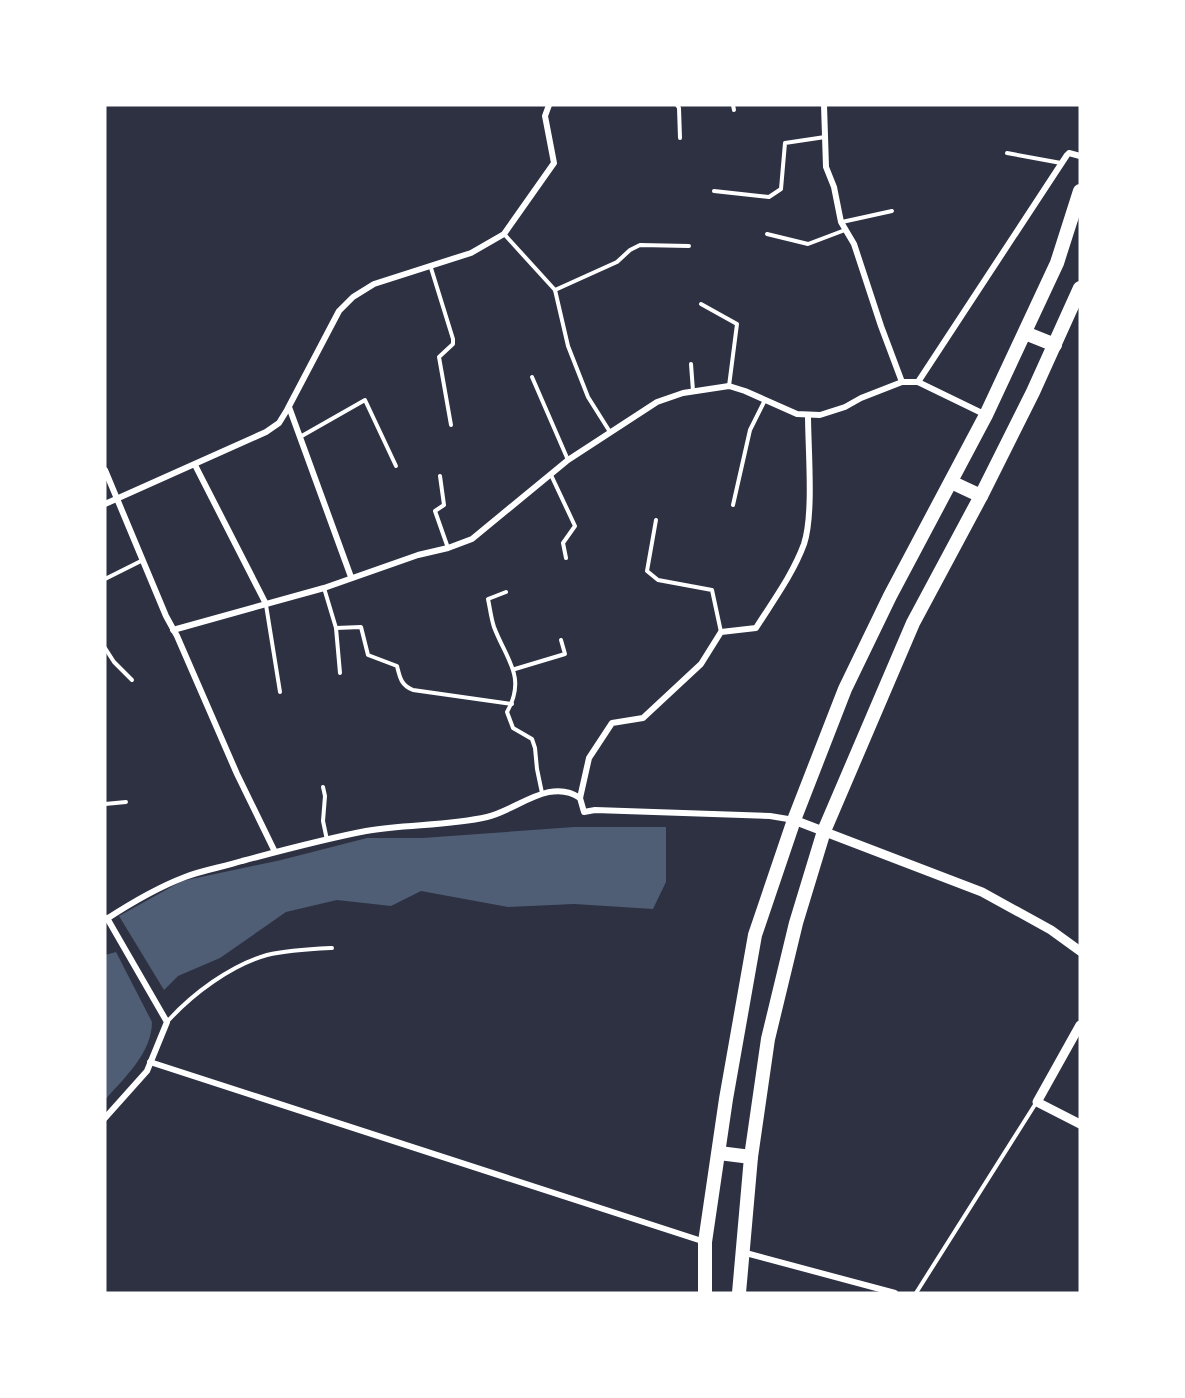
<svg xmlns="http://www.w3.org/2000/svg" width="1185" height="1398" font-family="'Fira Sans',sans-serif">
	<style>
		.water { fill: #4f5d75 }
		.lines { fill: none; stroke-linecap: round; stroke-linejoin: round }
		.service { stroke: #fff; stroke-width: 4 }
		.minor { stroke: #fff; stroke-width: 6 }
		.tertiary { stroke: #fff; stroke-width: 9 }
		.trunk { stroke: #fff; stroke-width: 14 }
	</style>
	<rect width="100%" height="100%" fill="#2d3142"/>
	<g class="water">
		<path d="M574 827H666V882L653 909 574 904 508 907 421 891 391 906 337 900 286 912 220 958 178 976 164 990 119 916 182 881 281 860 367 838H422Z"/>
		<path d="M116 952 152 1022C152 1053 124 1078 105 1100V955Z"/>
	</g>
	<g class="lines">
		<g class="service">
			<path d="M677 105 679 108 680 138"/>
			<path d="M733 105 734 110"/>
			<path d="M1007 153 1061 163"/>
			<path d="M714 191 769 197 781 189 785 143 825 137"/>
			<path d="M842 222 892 211"/>
			<path d="M504 234 555 290 568 346 588 397 610 432"/>
			<path d="M767 234 808 244 845 230"/>
			<path d="M431 268 453 339V344L439 357 451 425"/>
			<path d="M555 290 617 262 630 250 640 245 689 246"/>
			<path d="M701 304 737 324 729 386"/>
			<path d="M691 364 693 391"/>
			<path d="M532 377 568 460"/>
			<path d="M300 437 365 400 396 466"/>
			<path d="M551 475 575 526 563 543 566 558"/>
			<path d="M440 476 444 505 435 511 448 548"/>
			<path d="M733 505 750 430 765 400"/>
			<path d="M656 520 647 571 658 580 712 590 721 632"/>
			<path d="M105 579 143 560"/>
			<path d="M324 588 336 628 340 673"/>
			<path d="M506 592 488 599C490 608 491 618 494 627 506 659 527 677 507 712L513 728 532 739 535 748 537 769 542 793"/>
			<path d="M266 605 280 692"/>
			<path d="M336 628 361 627 368 655 397 666C400 678 401 685 413 690L512 704"/>
			<path d="M105 648 114 662 132 680"/>
			<path d="M515 669 565 654 561 640"/>
			<path d="M323 787 325 796 323 821 327 840"/>
			<path d="M105 804 126 802"/>
			<path d="M167 1022C192 994 231 965 267 955 288 950 311 949 332 948"/>
			<path d="M916 1293 1036 1103"/>
		</g>
		<g class="minor">
			<path d="M824 105 826 167 834 187 841 222 854 244 881 326 902 382"/>
			<path d="M918 382 1067 155 1069 153 1080 156"/>
			<path d="M289 407 351 577"/>
			<path d="M195 465 266 604"/>
			<path d="M105 470 166 616 177 636 237 774 275 852"/>
			<path d="M105 504 266 432 279 423 287 410 339 311 353 297 374 284 471 253 504 234 554 163 545 116 549 105"/>
			<path d="M173 630 324 588 418 555 448 548 472 539 568 460 657 402 683 393 729 386 745 391 797 414 820 415 845 407 861 398 902 382H918L986 415"/>
			<path d="M580 798 589 758 612 723 643 718 701 664 721 632 756 628C773 601 793 574 804 544 814 514 808 449 808 415"/>
			<path d="M105 920C131 903 156 888 185 877 203 870 223 867 242 861 283 850 324 839 366 831 406 824 448 826 487 817 517 810 550 777 580 798L584 812 595 810 770 816 794 820"/>
			<path d="M150 1062 705 1242"/>
			<path d="M105 1118 147 1071 167 1022 107 918"/>
			<path d="M742 1252 895 1293"/>
		</g>
		<g class="tertiary">
			<path d="M794 820 982 892 1051 930 1080 951"/>
			<path d="M1080 1025 1037 1102 1080 1124"/>
		</g>
		<g class="trunk">
			<path d="M1025 333 1055 345"/>
			<path d="M951 482 981 496"/>
			<path d="M719 1153 751 1157"/>
			<path d="M705 1293V1242L726 1099 755 935 794 820 845 689 890 596 986 415 1057 263 1080 191"/>
			<path d="M739 1293 751 1157 768 1039 796 923 824 831 913 623 981 496 1033 392 1080 288"/>
		</g>
	</g>
	<rect width="1185" height="1398" fill="none" stroke="#ffffff" stroke-width="213"/>
</svg>
